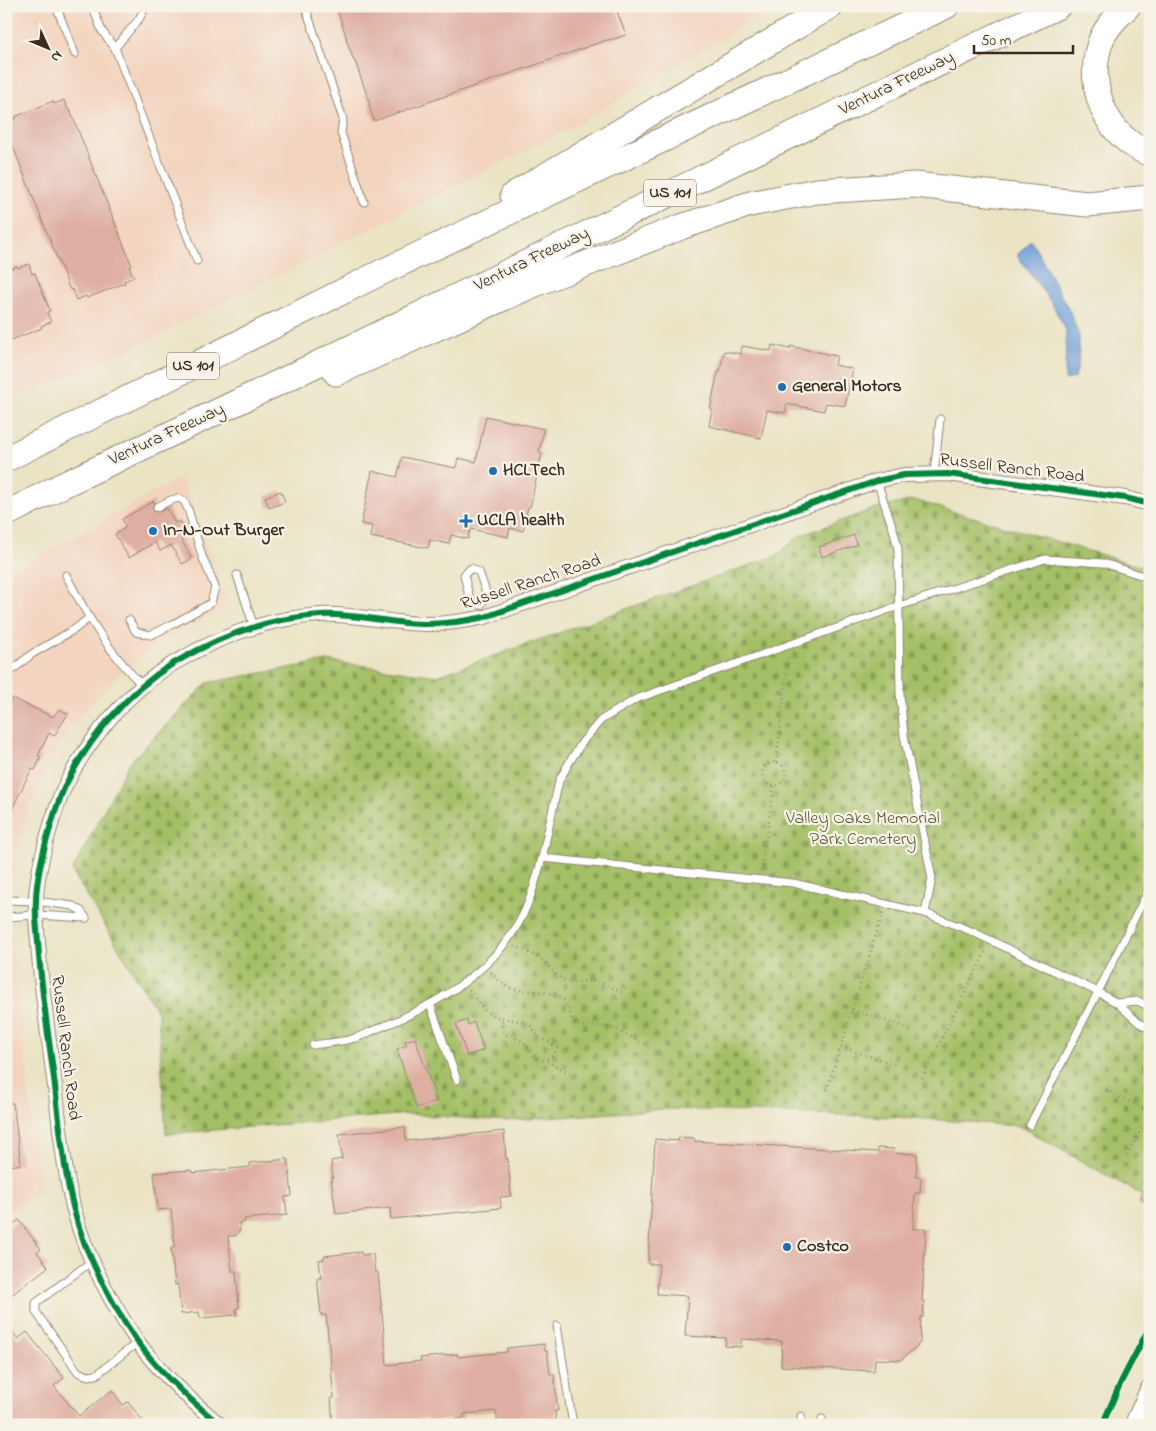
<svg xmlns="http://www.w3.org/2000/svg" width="1156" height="1431" font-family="'Indie Flower',sans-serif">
<defs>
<pattern id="cemetery-stones" width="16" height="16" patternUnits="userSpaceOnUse" patternTransform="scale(1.25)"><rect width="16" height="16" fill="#a4c066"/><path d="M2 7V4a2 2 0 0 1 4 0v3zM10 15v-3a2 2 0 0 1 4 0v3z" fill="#879c53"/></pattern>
</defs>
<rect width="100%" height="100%" fill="#f7f3e8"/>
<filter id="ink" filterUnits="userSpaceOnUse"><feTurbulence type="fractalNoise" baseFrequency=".02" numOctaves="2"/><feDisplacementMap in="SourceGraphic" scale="10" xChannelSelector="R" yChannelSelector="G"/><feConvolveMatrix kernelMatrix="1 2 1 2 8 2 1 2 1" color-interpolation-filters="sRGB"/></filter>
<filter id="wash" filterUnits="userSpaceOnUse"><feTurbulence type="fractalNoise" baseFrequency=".0096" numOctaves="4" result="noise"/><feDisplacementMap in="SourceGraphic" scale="20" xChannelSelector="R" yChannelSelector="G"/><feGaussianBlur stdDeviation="1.12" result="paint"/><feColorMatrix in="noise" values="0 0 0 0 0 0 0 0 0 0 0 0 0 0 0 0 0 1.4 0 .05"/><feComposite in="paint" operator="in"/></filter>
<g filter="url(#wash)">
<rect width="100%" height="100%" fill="#eae3c4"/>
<g fill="#f3d4bf">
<path d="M6,6h771l-199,118 -430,217 -142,62z"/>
<path d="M181,477l45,122 -3,12 -30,13 -29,16 -25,18 -24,20 -38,41 -17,25 -19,35 -15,38 -10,39 -5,35 -1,36 28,247 4,19 -18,6 -18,14v-638z"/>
</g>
<path fill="url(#cemetery-stones)" stroke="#707542" d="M914,500l236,69v641l-11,-6 3,-9 -123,-69 -120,-9 -233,-8 -161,12 -97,-7 -242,20 -8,-121 -86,-142 57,-108 78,-80 120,-22 110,15 339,-120 23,-20 75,-27z"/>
<path fill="#72a1db" stroke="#56667c" d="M1030,240l3,3 38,71 8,22v23l-4,19 -10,2 1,-50 -15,-28 -34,-47 9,-9z"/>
<g id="blocks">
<g fill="#dfaea2">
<path d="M336,6h279l11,29 -16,5v-1l-236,82 -5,-16 1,-1 -15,-43h-1l-8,-22h1z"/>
<path d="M64,100l4,10h2l62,156 -3,1 5,10 -10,4 1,2 -38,15 -1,-2 -10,4 -4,-11 -2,1 -24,-60 -38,-96 3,-1 -5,-11 10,-3 -1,-2 38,-16 1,3z"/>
<path d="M29,264l3,10 3,-1 15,38 -3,1 4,10 -10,4 1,2 -36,14v-71l11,-5 1,2z"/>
<path d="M772,345l18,4v-3l47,10 -2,9 18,4 -8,37 -19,-3 -2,8 -37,-7 -2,9 -18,-3 -6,28 -52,-12 3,-17h-2l8,-37h2l4,-21 17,3 1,-8 29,5z"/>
<path d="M486,416l58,13 -5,23 3,1 -12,54h-2l-5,24 -13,-3 -2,9 -38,-8 -2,10 -17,-4 -2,9 -19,-4 -2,8 -58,-11 2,-11 -11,-2 11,-53 25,6 5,-20 54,11 2,-10 18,4z"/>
<path d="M281,491l4,11 -16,6 -4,-11z"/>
<path d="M154,501l1,1 -3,5 2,4 5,1 8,-4 8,15 5,-2 8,14 -7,4 11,20 -10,5 -11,-19 -11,6 -5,-9 -26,16 -14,-24 11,-7 -4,-8z"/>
<path d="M854,535l3,10 -35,12 -3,-10z"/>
<path d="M12,698l41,19 6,-8 9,5 -14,22 -5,-3 -11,23 3,1 -6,13 -3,-1 -7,13 -19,40v-112z"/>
<path d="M467,1020l1,5 6,-3 10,28 -17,6 -11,-32z"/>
<path d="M415,1038l22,63 -21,7 -19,-59 10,-4 -2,-4z"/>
<path d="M6,1103h7l8,61 -15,3z"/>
<path d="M405,1127l1,14 98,-10 2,28h2l3,37 -11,1 1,11 -110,11 -1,-11 -54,6 -5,-36h2l-2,-17 11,-2 -3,-25z"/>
<path d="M679,1137l15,1v3l184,11v-4l16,1v4l23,1 -1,23 5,1 -1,15h-5l-2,36h13l-4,72h2l-1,16h-2l-1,26 -19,17 -26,-1 -1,12 -93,-5 1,-25 -41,-2v8l-16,-1 1,-8 -41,-2 3,-40 -31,-2 2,-30h-11l7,-125 23,2z"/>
<path d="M288,1159l4,37 -7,1 2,18 -43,4 1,3 -6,1 1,7 -5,6h-7l4,35h4l3,37 -3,1 1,6 -37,3 -1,-6 -18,2 -3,-30 -3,1 -4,-37 4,-1 -4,-38 -13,1 -4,-37 37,-3 1,3 58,-6v-4z"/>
<path d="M19,1220l22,29 -4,3 11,15 -42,32v-69z"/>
<path d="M361,1252l1,3 11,-1 2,18h3l9,93 34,-4 -1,-3 37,-4 1,3 49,-5v-4l37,-4 1,7h2l3,23h4l4,37h-3l1,14h-58l-2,-14 -32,3v4l-37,4v-4l-29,4 -2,3h-63l-2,-27h3l-8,-83h-5l-4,-37h4l-2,-18 5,-1v-3z"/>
<path d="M6,1324l12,15 9,-7 37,46 -10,8 25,30 33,-26 11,15 5,-3 18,23h-140z"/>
</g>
</g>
</g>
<g filter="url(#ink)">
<use href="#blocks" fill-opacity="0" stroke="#928671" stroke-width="1"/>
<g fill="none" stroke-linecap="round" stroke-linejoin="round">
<g stroke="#928671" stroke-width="9">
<g id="lane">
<path d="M56,6l19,48"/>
<path d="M92,6l10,25 13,17 82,213"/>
<path d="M305,6l38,113 -2,14 23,69"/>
<path d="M115,48l24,-29 7,-13"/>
<path d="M934,474l6,-55"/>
<path d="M877,481l17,51 4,17 2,145 4,41 28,144 -7,34"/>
<path d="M471,568l8,4 8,23 -6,10 -11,-5 -6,-25z"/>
<path d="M66,575c22,43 42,76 77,111"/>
<path d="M237,575l17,52"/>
<path d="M1150,578l-47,-15 -58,-4 -146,47 -263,93 -35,21 -18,21 -13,20 -11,20 -17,77 251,25 132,30 46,18 127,61 19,11 22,20 11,6"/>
<path d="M129,620l7,12 15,3 22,-11 38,-21 4,-16 -13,-31 -14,-47 -4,-8 -5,-3 -8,2 -14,7"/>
<path d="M6,675l26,-21 43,-25 14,-11"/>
<path d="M6,900l30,1 37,5 8,5 5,7"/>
<path d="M6,917l30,-2 50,3"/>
<path d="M1117,1003l21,-2 12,6"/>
<path d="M430,1004l27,76"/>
<path d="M313,1045c14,-2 29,-3 42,-7 8,-2 16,-7 24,-10 51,-20 107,-52 136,-99 14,-22 20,-46 27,-71"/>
<path d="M1030,1125l68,-133 52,-105"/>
<path d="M92,1261l-56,42v9l42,60 10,4 8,-1 42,-33"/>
<path d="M557,1326l16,99"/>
<path d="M801,1425v-9"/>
<path d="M822,1425v-6"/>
</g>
</g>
<g stroke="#928671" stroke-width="16">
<path id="street" d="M220,1425c-30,-25 -61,-53 -83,-84 -17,-25 -32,-51 -44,-78 -28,-58 -31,-122 -39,-185 -6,-45 -13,-90 -16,-136 -1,-14 -3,-28 -2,-41 0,-20 5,-40 10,-59 5,-18 11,-38 19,-56 24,-48 63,-95 109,-123 44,-26 95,-45 146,-48 36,-2 71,9 106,9 21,0 40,-3 59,-7l392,-136 27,-6 44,-1 177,24 25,6"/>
</g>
<g stroke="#928671" stroke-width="21">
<path id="secondary" d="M1134,1425l16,-36"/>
</g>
<g stroke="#928671" stroke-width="27">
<g id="highway">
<path d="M1128,6c-11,11 -23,22 -28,37 -12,36 0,80 33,102 5,3 11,7 17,9"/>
<path d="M513,195l318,-189"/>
<path d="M336,373l201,-90 144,-56 69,-23 67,-13 98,-6 172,19 63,-6"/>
<path d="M6,459l374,-186 566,-267"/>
<path d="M6,514l57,-29 219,-104 776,-375"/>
</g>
</g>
<g stroke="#928671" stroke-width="2.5" stroke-dasharray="1 4" stroke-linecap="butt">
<circle cx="774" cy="774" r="12"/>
<path d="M776,763l13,-109"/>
<path d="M761,871l13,-85"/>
<path d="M515,946c8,4 17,7 25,12 10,7 15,19 26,23 9,4 18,-1 27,0 11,2 21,7 30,12"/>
<path d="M491,972c20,24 30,16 56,21 5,1 11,3 15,6 7,5 8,17 12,24l9,3 27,1 31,15"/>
<path d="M469,990l17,22 11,5 28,5 7,5 7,11 10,4 8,6c-4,9 -11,16 -21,9 -5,-4 -8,-11 -13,-15 -6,-5 -17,-5 -20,-12 -3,-4 -1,-8 0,-12"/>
<path d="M852,1010l53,17"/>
<path d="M841,1047l56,18"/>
<path d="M547,1061l25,13"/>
<path d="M922,1078l65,-129"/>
<path d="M827,1090l56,-178"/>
<path d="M1106,1090l44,22"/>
<path d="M1127,1156l23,-44"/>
</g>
<use href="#lane" stroke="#fff" stroke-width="7"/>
<use href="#street" stroke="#fff" stroke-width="14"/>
<use href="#secondary" stroke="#fff" stroke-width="19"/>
<use href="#highway" stroke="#fff" stroke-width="25"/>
<g stroke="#f7f3e8" stroke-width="9">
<g id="cycleway">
<path d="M220,1425c-30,-25 -61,-53 -83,-84 -17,-25 -32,-51 -44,-78 -28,-58 -31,-122 -39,-185 -6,-45 -13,-90 -16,-136 -1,-14 -3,-28 -2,-41 0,-20 5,-40 10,-59 5,-18 11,-38 19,-56 24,-48 63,-95 109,-123 44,-26 95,-45 146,-48 36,-2 71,9 106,9 21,0 40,-3 59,-7l392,-136 27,-6 44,-1 177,24 25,6"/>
<path d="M1102,1425l19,-43 29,-56"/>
</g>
</g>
<use href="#cycleway" stroke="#00873e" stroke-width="6"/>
</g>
</g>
<g fill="#1f6fb2" stroke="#f7f3e8" stroke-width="2">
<circle cx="782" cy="387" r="5"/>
<circle cx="493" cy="471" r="5"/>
<path d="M463.5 513.5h5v5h5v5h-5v5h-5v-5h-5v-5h5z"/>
<circle cx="153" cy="531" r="5"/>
<circle cx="787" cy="1247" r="5"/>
</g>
<g text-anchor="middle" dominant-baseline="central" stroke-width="4.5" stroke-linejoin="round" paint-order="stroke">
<g fill="#f7f3e8" stroke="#73665b" stroke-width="1">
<rect x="644" y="179.5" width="52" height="27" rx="4"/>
<rect x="167" y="352.5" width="52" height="27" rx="4"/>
</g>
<g font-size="16" font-weight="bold" fill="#3b2a1e">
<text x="670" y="193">US 101</text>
<text x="193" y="366">US 101</text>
</g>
<g font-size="18" fill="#3b2a1e" stroke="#f7f3e8">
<text transform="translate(897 84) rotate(-26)">Ventura Freeway</text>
<text transform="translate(532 260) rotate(-26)">Ventura Freeway</text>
<text transform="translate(167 435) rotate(-25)">Ventura Freeway</text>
<text transform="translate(1012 469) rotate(7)">Russell Ranch Road</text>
<text transform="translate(531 583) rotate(-18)">Russell Ranch Road</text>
<text transform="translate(65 1048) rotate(83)">Russell Ranch Road</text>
</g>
<g font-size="18" font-weight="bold" fill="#3b2a1e" stroke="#f7f3e8" text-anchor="start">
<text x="792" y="387">General Motors</text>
<text x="503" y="471">HCLTech</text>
<text x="477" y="521">UCLA health</text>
<text x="163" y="531">In-N-Out Burger</text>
<text x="797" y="1247">Costco</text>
</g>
<g font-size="18" fill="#5a5734" stroke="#f7f3e8">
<text x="863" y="819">Valley Oaks Memorial<tspan x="863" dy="21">Park Cemetery</tspan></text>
</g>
</g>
<rect width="1156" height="1431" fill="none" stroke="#f7f3e8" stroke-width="25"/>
<g transform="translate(48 48) rotate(134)" stroke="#f7f3e8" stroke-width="4" paint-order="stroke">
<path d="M0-4L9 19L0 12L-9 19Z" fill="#3b2a1e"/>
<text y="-8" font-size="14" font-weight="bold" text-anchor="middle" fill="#3b2a1e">N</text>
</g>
<path d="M974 45v8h99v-8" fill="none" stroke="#3b2a1e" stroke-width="2.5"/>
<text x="981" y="45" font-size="15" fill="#3b2a1e" stroke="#f7f3e8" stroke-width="4" paint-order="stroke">50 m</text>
</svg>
